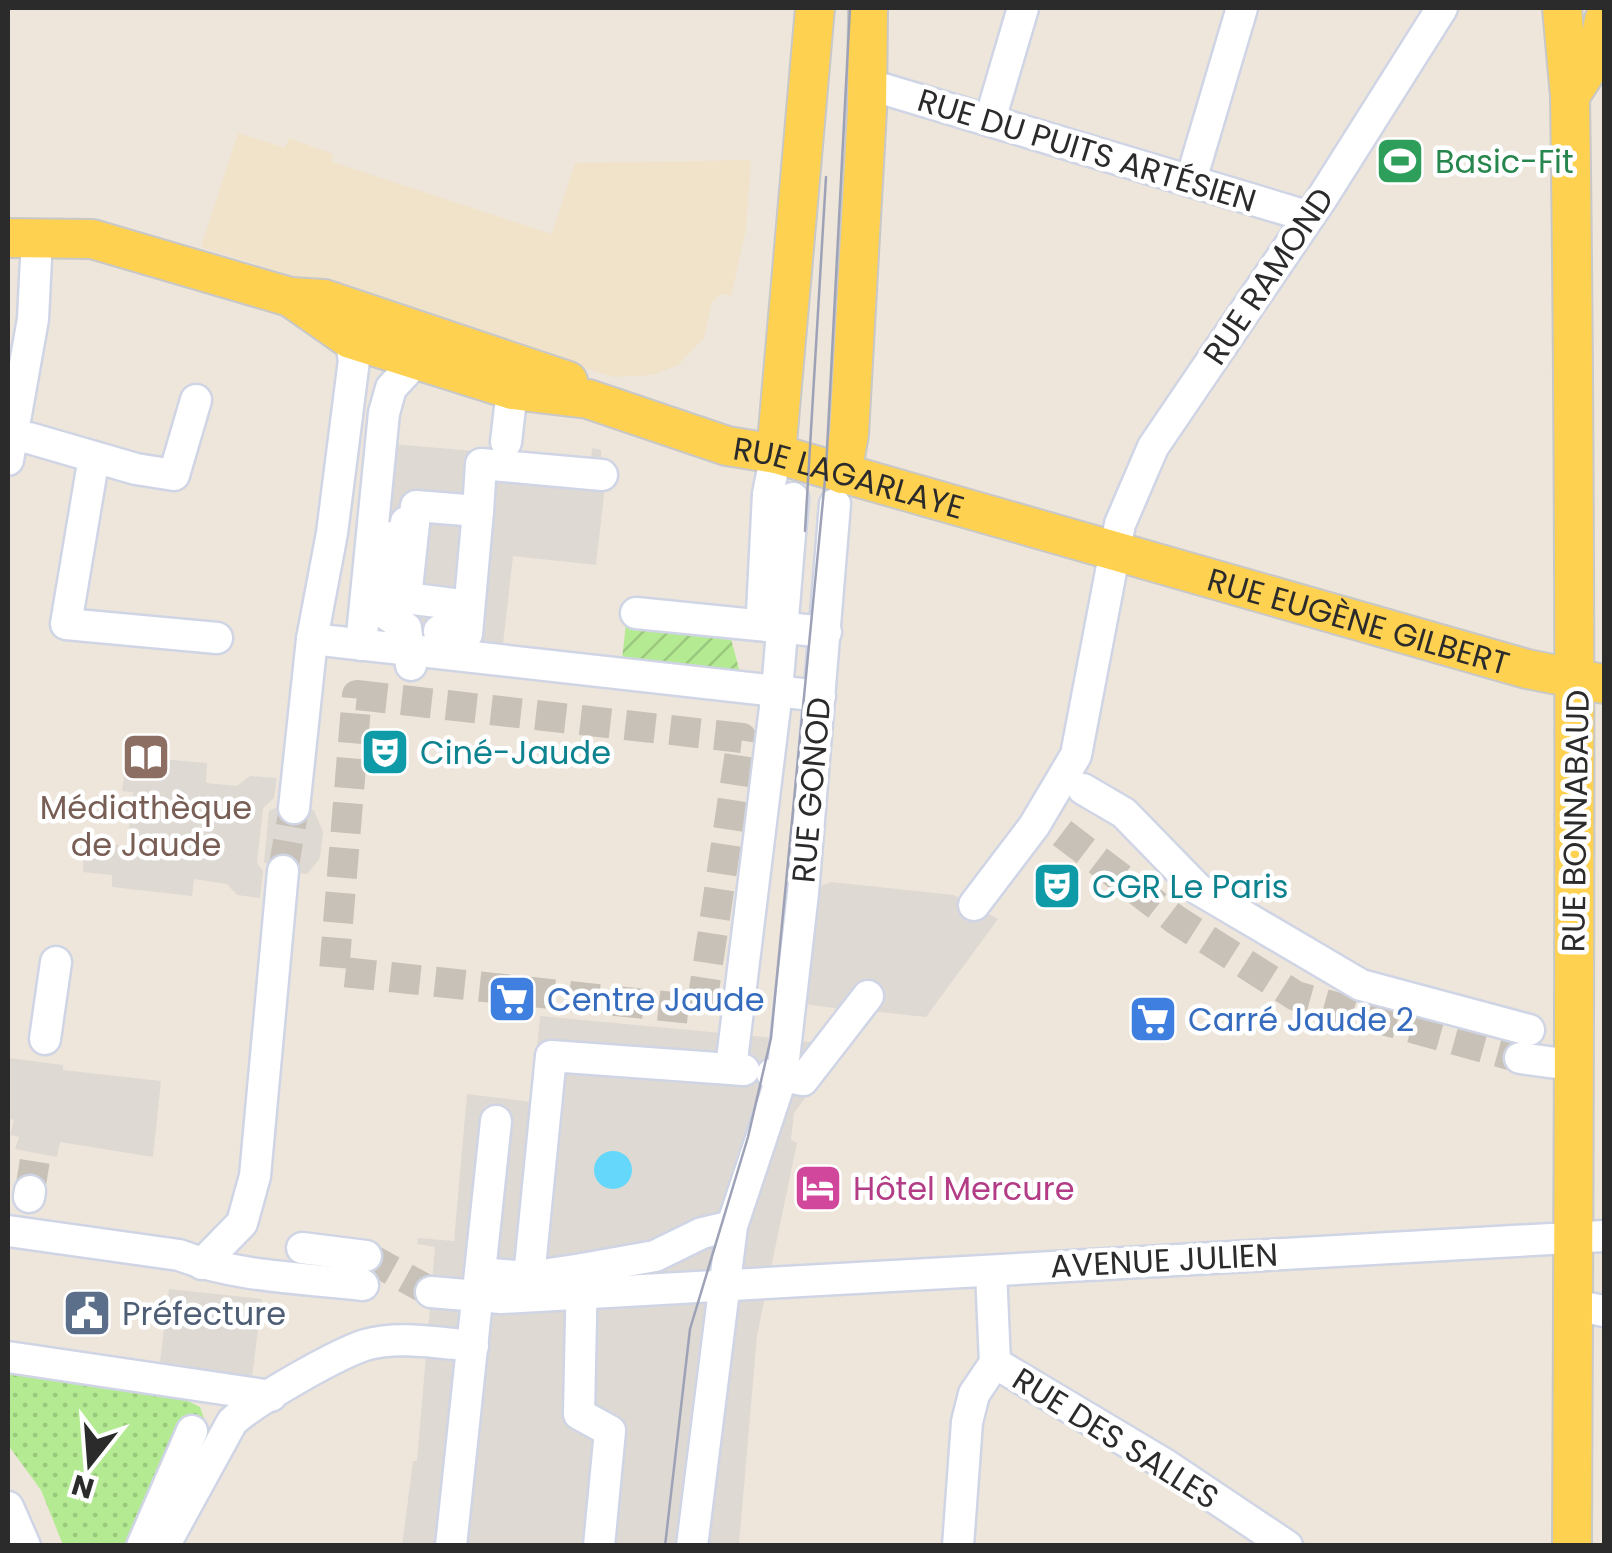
<svg xmlns="http://www.w3.org/2000/svg" width="1612" height="1553" font-family="Poppins,sans-serif">
<defs>
<pattern id="grass-dots" width="8" height="8" patternUnits="userSpaceOnUse" patternTransform="scale(2.5)"><rect width="8" height="8" fill="#b3ea92"/><path d="M2 2h.1M6 6h.1" fill="none" stroke="#9ac97e" stroke-width="1.8" stroke-linecap="round"/></pattern>
<pattern id="garden-furrows" width="10" height="10" patternUnits="userSpaceOnUse" patternTransform="scale(2.5)"><rect width="10" height="10" fill="#b3ea92"/><path d="M-1 1l2-2M0 10L10 0M9 11l2-2" fill="none" stroke="#9ac97e"/></pattern>
</defs>
<rect width="100%" height="100%" fill="#eee6db"/>
<path fill="#f1e3c9" d="M238,133l47,15 4,-10 44,16 -1,8 220,72 23,-71 176,-3 -5,70 -15,66 -9,-2 -10,8 -8,36 -26,27 -25,10 -39,2 -413,-130z"/>
<path fill="url(#grass-dots)" d="M8,1372l168,23 24,12 5,14 -5,13 -68,111h-69l-22,-55 -33,-45z"/>
<path fill="url(#garden-furrows)" d="M626,623l104,12 10,38 -118,-13z"/>
<g fill="#ded9d3" fill-rule="evenodd">
<path d="M392,444l199,17 1,-13 9,2v15l6,4 -11,96 -83,-9 -10,88 -61,-6 -4,31 -50,-5 4,-31 -6,-113z"/>
<path d="M127,756l80,7 -1,20 31,3 13,-10 27,2 -3,20 -11,10 -6,55 6,8 -3,27 -23,-3 -10,-11 -33,-5 -2,17 -80,-9v-12l-29,-3 1,-30 43,4 6,-54 -11,-1z"/>
<path d="M279,806l35,4 9,22 -3,26 -13,16 -30,-4 -13,-8 5,-51z"/>
<path d="M831,882l123,13 44,24 -72,98 -56,-6 -76,102 -3,27 6,3 -40,192 -18,210 -337,1 11,-85h4l18,-214 -18,-3 1,-6 36,3 13,-147 65,8 8,-86 245,23 18,-146zM804,1004l37,5 -23,34 -19,-2z"/>
<path d="M9,1058l54,7v5l98,11 -8,76 -93,-15 -3,15 -42,-8 4,-12 -9,-2 4,-15 -6,-2z"/>
<path d="M169,1289l93,10 -12,93 -92,-14z"/>
</g>
<circle fill="#64d7fb" cx="613" cy="1170" r="19"/>
<g fill="none" stroke-linecap="round" stroke-linejoin="round">
<g stroke="#c7c1b8" stroke-width="30" stroke-dasharray="30 15" stroke-linecap="butt">
<path d="M357,695l385,43 -41,272 -367,-39z"/>
<path d="M1062,833l114,87 120,76 224,62"/>
<path d="M283,871l11,-63"/>
<path d="M30,1191l6,-38"/>
<path d="M366,1256l65,36"/>
</g>
<g stroke="#d0d5e5" stroke-width="35">
<g id="minor">
<path d="M867,84l440,132"/>
<path d="M990,120l33,-112"/>
<path d="M1191,180l51,-172"/>
<path d="M29,438l107,31 38,6 22,-75"/>
<path d="M506,442l6,-52 14,-13"/>
<path d="M94,457l-28,167 151,14"/>
<path d="M8,460l25,-141 4,-81"/>
<path d="M406,522l8,1 2,-17 62,5 3,-47 121,11"/>
<path d="M389,564l3,-27 7,1 -6,58 13,2 8,-75"/>
<path d="M378,588l-2,19 30,21 5,37"/>
<path d="M406,598l63,8"/>
<path d="M636,613l190,19"/>
<path d="M762,613l6,-119 8,-40"/>
<path d="M439,631l28,3 11,-123"/>
<path d="M312,639l508,57"/>
<path d="M361,645l23,-232 7,-25 26,-28"/>
<path d="M1083,789l41,24 74,76 163,96 168,45"/>
<path d="M294,808l18,-169 20,-106 22,-173 -4,-21"/>
<path d="M974,905l60,-79 42,-71 44,-231 33,-77 169,-249 120,-190"/>
<path d="M45,1039l11,-77"/>
<path d="M1520,1058l51,7"/>
<path d="M731,1068l46,-377 16,-193"/>
<path d="M772,1074l10,2 21,-183 32,-389"/>
<path d="M29,1197l1,-6"/>
<path d="M8,1231l171,24c57,22 124,23 184,30"/>
<path d="M302,1248l64,8"/>
<path d="M202,1264l40,-41 13,-47 28,-305"/>
<path d="M582,1269l73,-13 47,-23 30,-7"/>
<path d="M480,1273l49,4 22,-221 193,14"/>
<path d="M529,1277l53,-8 -3,145 31,17 -11,115"/>
<path d="M431,1292l70,6 1103,-62"/>
<path d="M1573,1305l31,6"/>
<path d="M8,1357l263,39"/>
<path d="M995,1363l171,102 121,81"/>
<path d="M8,1507l17,39"/>
<path d="M142,1546l50,-115"/>
<path d="M164,1546l68,-124c22,-21 103,-67 133,-77 32,-10 75,-2 108,1"/>
<path d="M451,1546l45,-425"/>
<path d="M692,1546l40,-320 50,-150 21,4 65,-84"/>
<path d="M958,1546l9,-124 7,-28 21,-31 -4,-92"/>
</g>
</g>
<g stroke="#c8c8c8" stroke-width="42">
<g id="major">
<path d="M1562,8l8,88c7,483 4,966 2,1450"/>
<path d="M1570,96l28,-43 6,-33"/>
<path d="M8,238l84,1 198,58 34,2 244,82"/>
<path id="s1" d="M290,297l60,42 162,51 76,9 139,47 49,8 751,215 77,15"/>
<path d="M776,454l39,-446"/>
<path d="M842,474l7,-40 18,-324 1,-102"/>
</g>
</g>
<use href="#minor" stroke="#fff" stroke-width="30"/>
<use href="#major" stroke="#ffd150" stroke-width="38"/>
<g stroke="#9da2b7" stroke-width="2.5">
<path d="M805,531l21,-354"/>
<path d="M665,1546l25,-217 58,-192 23,-99 55,-569 24,-461"/>
</g>
</g>
<defs>
<g id="stadium-square" transform="scale(2.5)"><rect x="-9" y="-9" width="18" height="18" rx="4" fill="#2e9e5b" stroke="#fff"/><path d="M0-5a6.5 5 0 1 0 0 10a6.5 5 0 1 0 0-10ZM-3.5-1.8h7v3.6h-7Z" fill="#fff"/></g>
<g id="theatre-square" transform="scale(2.5)"><rect x="-9" y="-9" width="18" height="18" rx="4" fill="#0f9aa8" stroke="#fff"/><path d="M-5-5.5Q0-4 5-5.5V0Q5 5 0 6Q-5 5-5 0ZM-3.3-2.5H-1v1.5H-3.3ZM1-2.5H3.3v1.5H1ZM-2.8 1Q0 5.5 2.8 1Z" fill="#fff"/></g>
<g id="library-square" transform="scale(2.5)"><rect x="-9" y="-9" width="18" height="18" rx="4" fill="#8d6e63" stroke="#fff"/><path d="M-6-4Q-3-5.5-.7-3.5V5Q-3 3-6 4ZM6-4Q3-5.5 .7-3.5V5Q3 3 6 4Z" fill="#fff"/></g>
<g id="supermarket-square" transform="scale(2.5)"><rect x="-9" y="-9" width="18" height="18" rx="4" fill="#3f7fe0" stroke="#fff"/><path d="M-6-5.5h2.5l.6 2H6L4.5 2H-2.5L-4.4-4H-6ZM-1.5 3.2a1.3 1.3 0 1 0 .1 0ZM3 3.2a1.3 1.3 0 1 0 .1 0Z" fill="#fff"/></g>
<g id="hotel-square" transform="scale(2.5)"><rect x="-9" y="-9" width="18" height="18" rx="4" fill="#d1479c" stroke="#fff"/><path d="M-6-4.5h1.5V1H6V5H4.5V3h-9V5H-6ZM-4 0a1.8 1.8 0 1 1 3.6 0ZM.5 0V-2.5h3Q6-2.5 6 0Z" fill="#fff"/></g>
<g id="civic-square" transform="scale(2.5)"><rect x="-9" y="-9" width="18" height="18" rx="4" fill="#5c6f8a" stroke="#fff"/><path d="M-.6-6.5H3V-4.5H.6V-3L4-1V1h2V6H-6V1h2V-1L-.6-3ZM-1.2 2.5V6h2.4V2.5Z" fill="#fff"/></g>
</defs>
<g fill-rule="evenodd">
<use href="#stadium-square" x="1400" y="161"/>
<use href="#theatre-square" x="385" y="752"/>
<use href="#library-square" x="146" y="757"/>
<use href="#theatre-square" x="1057" y="886"/>
<use href="#supermarket-square" x="512" y="999"/>
<use href="#supermarket-square" x="1153" y="1019"/>
<use href="#hotel-square" x="818" y="1188"/>
<use href="#civic-square" x="87" y="1313"/>
</g>
<g text-anchor="middle" dominant-baseline="central" stroke-width="9" stroke-linejoin="round" paint-order="stroke">
<g font-size="32" fill="#2b2b2b" stroke="#fff">
<text transform="translate(1087 150) rotate(17)">RUE DU PUITS ARTÉSIEN</text>
<text transform="translate(1268 276) rotate(-56)">RUE RAMOND</text>
<text stroke="none"><textPath href="#s1" startOffset="592">RUE LAGARLAYE</textPath></text>
<text stroke="none"><textPath href="#s1" startOffset="1122">RUE EUGÈNE GILBERT</textPath></text>
<text transform="translate(811 790) rotate(-85)">RUE GONOD</text>
<text transform="translate(1575 821) rotate(-89)">RUE BONNABAUD</text>
<text transform="translate(1164 1260) rotate(-3)">AVENUE JULIEN</text>
<text transform="translate(1116 1438) rotate(32)">RUE DES SALLES</text>
</g>
<g font-size="32" fill="#27864d" stroke="#fff" text-anchor="start">
<text x="1435" y="161">Basic-Fit</text>
</g>
<g font-size="32" fill="#0d838f" stroke="#fff" text-anchor="start">
<text x="420" y="752">Ciné-Jaude</text>
<text x="1092" y="886">CGR Le Paris</text>
</g>
<g font-size="32" fill="#785e54" stroke="#fff">
<text x="146" y="807">Médiathèque<tspan x="146" dy="37">de Jaude</tspan></text>
</g>
<g font-size="32" fill="#366cbe" stroke="#fff" text-anchor="start">
<text x="547" y="999">Centre Jaude</text>
<text x="1188" y="1019">Carré Jaude 2</text>
</g>
<g font-size="32" fill="#b23c85" stroke="#fff" text-anchor="start">
<text x="853" y="1188">Hôtel Mercure</text>
</g>
<g font-size="32" fill="#4e5e75" stroke="#fff" text-anchor="start">
<text x="122" y="1313">Préfecture</text>
</g>
</g>
<rect width="1612" height="1553" fill="none" stroke="#2b2b2b" stroke-width="20"/>
<g transform="translate(90 1463) rotate(197)" stroke="#ffffff" stroke-width="8" paint-order="stroke">
<path d="M0-8L18 38L0 25L-18 38Z" fill="#2b2b2b"/>
<text y="-15" font-size="28" font-weight="bold" text-anchor="middle" fill="#2b2b2b">N</text>
</g>
</svg>
